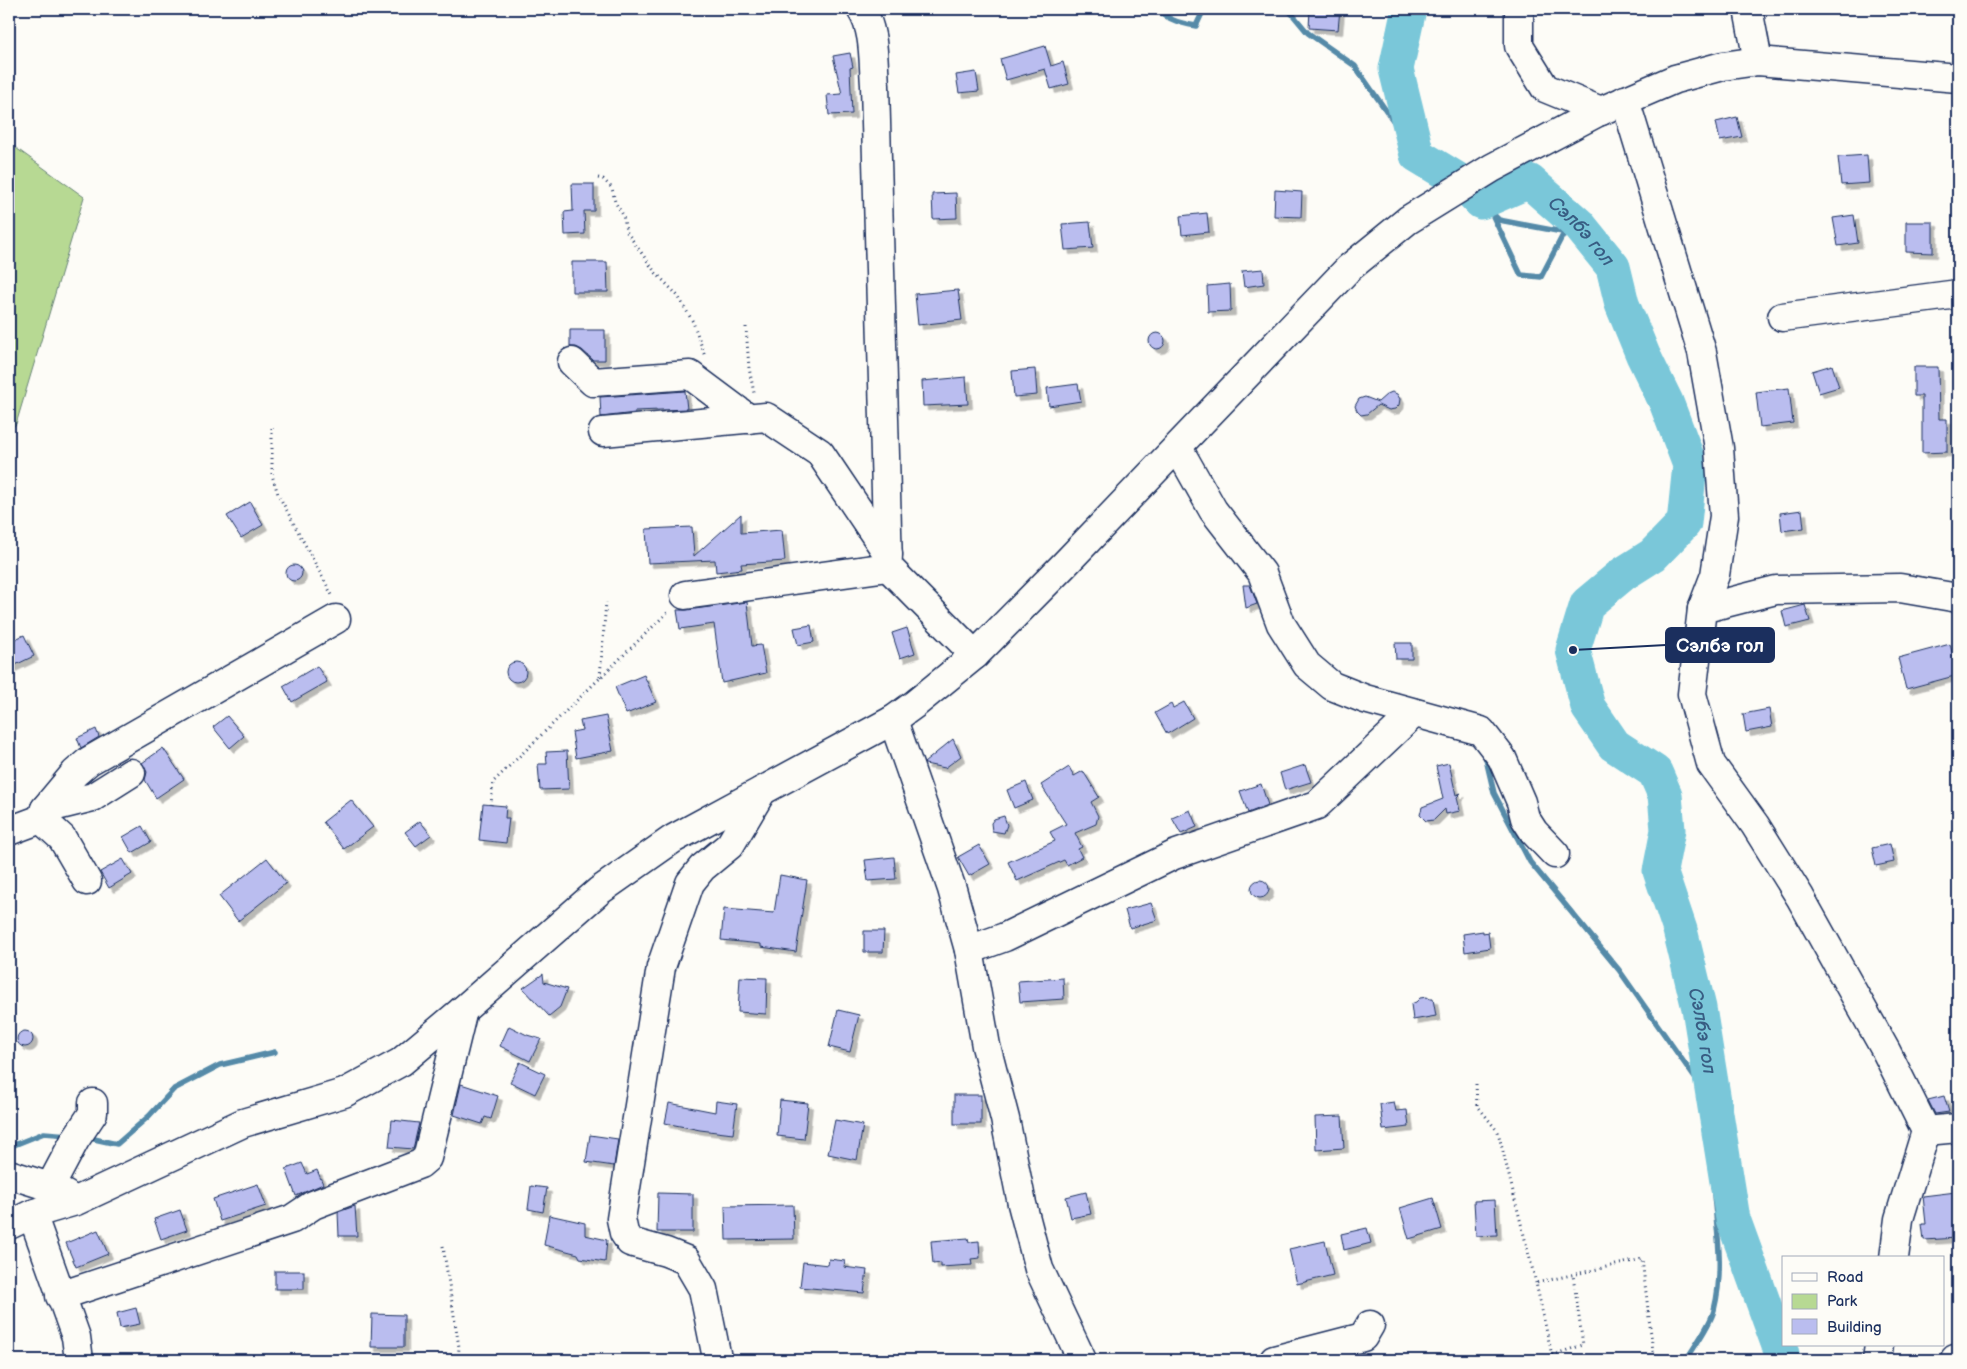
<svg xmlns="http://www.w3.org/2000/svg" width="1967" height="1369" font-family="'Balsamiq Sans',sans-serif">
<defs>
<filter id="shadow"><feDropShadow dx="4.5" dy="4.5" stdDeviation="0" flood-color="#0004"/></filter>
</defs>
<rect width="100%" height="100%" fill="#fdfcf7"/>
<filter id="ink" filterUnits="userSpaceOnUse"><feTurbulence type="fractalNoise" baseFrequency=".02" numOctaves="2"/><feDisplacementMap in="SourceGraphic" scale="10" xChannelSelector="R" yChannelSelector="G"/><feConvolveMatrix kernelMatrix="1 2 1 2 8 2 1 2 1" color-interpolation-filters="sRGB"/></filter>
<g filter="url(#ink)">
<path fill="#b7d993" stroke="#698478" d="M9,143l75,54 -68,227 -7,8z"/>
<g fill="none" stroke-linecap="round" stroke-linejoin="round">
<g stroke="#548aa8" stroke-width="5.5">
<path d="M1159,9c6,11 25,15 37,17l8,-17"/>
<path d="M1288,9l20,24 47,33 62,89"/>
<path d="M1481,202l18,18 90,17"/>
<path d="M1491,212l30,63 20,2 23,-44"/>
<path d="M1485,755l9,38 36,69 89,108 97,138c-3,20 -5,41 -4,61 2,47 14,94 2,141 -3,14 -20,37 -28,50"/>
<path d="M85,1137l32,7 32,-28 25,-27 46,-24 55,-13"/>
<path d="M9,1147l35,-14 25,2"/>
</g>
<path stroke="#7ac7d9" stroke-width="35" id="s1" d="M1409,9l-13,60 21,86 46,28 18,19 48,-21 50,44 34,42 9,37 21,51 23,47 24,63 -6,58 -31,32 -30,19 -36,30 -14,46 15,57 26,38 41,27 10,23 3,35 -8,41 20,59 19,78 34,211 49,135 -1,6"/>
</g>
<g fill="#babdef" stroke="#1b2f5e" filter="url(#shadow)">
<path d="M1310,9h30l-2,21 -29,-2z"/>
<path d="M1045,46l6,20 12,-4 6,22 -18,5 -6,-20 -39,11 -6,-21z"/>
<path d="M850,53l3,14 -3,1 2,46 -23,1 -2,-20 15,-1 -9,-38z"/>
<path d="M976,72l3,19 -20,2 -3,-18z"/>
<path d="M1737,117l5,20 -22,4 -4,-19z"/>
<path d="M1867,155l2,28 -28,2 -3,-28z"/>
<path d="M572,184h22v27h-10l1,23 -20,1 -1,-23 9,-1z"/>
<path d="M1275,190l27,2 -1,25 -27,-1z"/>
<path d="M956,193l1,25 -24,1 -1,-25z"/>
<path d="M1207,213l2,19 -27,3 -2,-19z"/>
<path d="M1854,215l4,28 -20,3 -5,-28z"/>
<path d="M1090,222l3,26 -28,2 -3,-26z"/>
<path d="M1906,222h27v31l-27,-1z"/>
<path d="M572,262h35l1,30h-36z"/>
<path d="M1263,269l1,15 -20,3 -2,-16z"/>
<path d="M1230,284l1,27 -23,1 -1,-26z"/>
<path d="M958,290l4,30 -44,5 -3,-31z"/>
<path d="M570,330h35v30h-12l-11,-10 -6,-3h-6z"/>
<circle cx="1157" cy="341" r="8"/>
<path d="M1832,365l7,22 -20,6 -7,-22z"/>
<path d="M1914,367h24l1,52h8v33l-25,1v-57h-8z"/>
<path d="M1035,369l2,26 -23,2 -2,-26z"/>
<path d="M966,377l2,27 -45,2 -1,-25z"/>
<path d="M1078,384l3,17 -32,5 -2,-18z"/>
<path d="M1789,388l4,35 -33,4 -4,-35z"/>
<path d="M685,391l2,18 -52,2v2l-34,4 -1,-20z"/>
<path d="M1392,392l5,2 3,5 -1,6 -4,4 -6,1 -11,-5 -11,9 -6,1 -4,-4 -2,-5 4,-7 6,-2 13,5 9,-8z"/>
<path d="M250,502l13,23 -22,13 -14,-22z"/>
<path d="M1802,510l2,18 -22,3 -2,-18z"/>
<path d="M741,514v19l41,-3 3,31 -44,3 1,5 -26,3 -1,-12 -67,3 -2,-34 46,-2 2,29z"/>
<circle cx="294" cy="573" r="8"/>
<path d="M1243,585h7l7,19 -11,4z"/>
<path d="M747,602l5,44 9,-1 5,28 -44,10 -8,-59 -34,5 -3,-19h10z"/>
<path d="M1805,605l5,16 -24,6 -4,-16z"/>
<path d="M811,625l3,17 -16,3 -4,-17z"/>
<path d="M907,628l8,25 -15,5 -8,-25z"/>
<path d="M24,635l10,21 -25,12v-26z"/>
<path d="M1395,643h17v16h-16z"/>
<path d="M1950,644l8,31 -52,14 -8,-31z"/>
<circle cx="516" cy="672" r="10"/>
<path d="M317,666l10,16 -35,20 -9,-16z"/>
<path d="M644,675l12,27 -30,12 -11,-27z"/>
<path d="M1184,702l9,16 -26,16 -12,-21 16,-9 2,4z"/>
<path d="M1769,709l3,18 -26,5 -3,-18z"/>
<path d="M227,716l17,20 -14,12 -17,-21z"/>
<path d="M606,716l7,35 -37,7 -4,-26 10,-2 -2,-9z"/>
<path d="M96,729l3,8 -18,11 -4,-10z"/>
<path d="M953,739l8,17 -16,12 -20,-4 -1,-1z"/>
<path d="M163,748l21,31 -28,19 -11,-18 2,-8 -5,-9z"/>
<path d="M567,751l2,38 -29,1 -2,-26h9l-1,-12z"/>
<path d="M1449,763l7,32 5,-2 -4,4 3,14 -14,3 -1,-5 -11,11 -8,1 -6,-6 2,-8 21,-8 -7,-33z"/>
<path d="M1305,765l6,17 -26,8 -5,-17z"/>
<path d="M1069,767l5,9 9,-5 16,26 -8,5 7,14 -2,8 -21,9 7,14 -4,2 4,8 -15,8 -3,-5 -47,21 -9,-19 47,-21 -5,-9 16,-8 -25,-39z"/>
<path d="M1026,782l7,18 -19,8 -7,-18z"/>
<path d="M1261,784l7,21 -20,8 -8,-22z"/>
<path d="M351,800l22,27 -29,22 -21,-27z"/>
<path d="M483,804l23,2 -1,12h4l-3,25 -27,-3z"/>
<path d="M1190,810l7,17 -16,7 -9,-16z"/>
<path d="M1004,816l3,9 -3,8 -12,-2 -1,-8 3,-4z"/>
<path d="M420,821l11,14 -15,11 -11,-14z"/>
<path d="M142,826l9,16 -19,11 -9,-16z"/>
<path d="M1890,844l4,18 -18,4 -4,-18z"/>
<path d="M979,845l11,19 -21,12 -11,-19z"/>
<path d="M894,857l2,22 -28,2 -3,-21z"/>
<path d="M267,858l19,25 -48,38 -19,-25z"/>
<path d="M123,859l9,15 -23,14 -9,-16z"/>
<path d="M780,875l27,5 -11,72 -35,-5v-3l-40,-4 3,-31 50,4z"/>
<circle cx="1260" cy="889" r="9"/>
<path d="M1151,903l6,17 -27,8 -5,-18z"/>
<path d="M864,931h20l-1,21h-19z"/>
<path d="M1483,931v2l5,-1 2,16 -25,4 -2,-18z"/>
<path d="M543,974l1,8 23,7 -7,18 -11,9 -26,-28z"/>
<path d="M740,977l27,1 -1,36 -28,-2z"/>
<path d="M1063,978l1,21 -44,3 -2,-21z"/>
<path d="M1427,997l3,2h3l3,17 -23,4 -2,-16 5,-2 4,-4z"/>
<path d="M838,1010l21,5 -9,37 -21,-5z"/>
<path d="M509,1026l18,9 14,4 -11,22 -30,-15z"/>
<circle cx="25" cy="1039" r="8"/>
<path d="M520,1062l25,12 -10,20 -25,-12z"/>
<path d="M461,1084l37,12 -7,23 -6,-2 -3,7 -28,-9z"/>
<rect x="954" y="1095" width="27" height="29"/>
<path d="M1944,1096l5,16 -14,2 -7,-14z"/>
<path d="M780,1100l28,3 -4,36 -27,-3z"/>
<path d="M716,1101l21,3 -4,30 -33,-4 -35,-7 4,-20 46,9z"/>
<path d="M1394,1102l2,9 11,-1 2,17 -26,3 -3,-26z"/>
<path d="M1342,1116l2,32 -28,2 -1,-33z"/>
<path d="M392,1120l27,3 -6,26 -24,-2z"/>
<path d="M835,1120l28,5 -6,35 -29,-6z"/>
<path d="M590,1135l28,4 -4,27 -28,-4z"/>
<path d="M302,1163l5,11 10,-4 6,14 -27,12 -10,-27z"/>
<path d="M258,1184l8,22 -46,15 -7,-22z"/>
<path d="M531,1186l16,2 -4,24 -15,-3z"/>
<path d="M1086,1192l5,22 -20,4 -5,-21z"/>
<path d="M1956,1192l2,46 -34,2 -2,-16h4l-3,-28z"/>
<path d="M658,1193l35,1v38h-36z"/>
<path d="M1433,1198l9,31 -33,10 -9,-31z"/>
<path d="M1495,1200l2,35 -21,1 -2,-35z"/>
<path d="M793,1205l1,34 -68,1 -1,-34z"/>
<path d="M355,1206l2,30h-18l-1,-24z"/>
<path d="M180,1210l7,20 -26,9 -7,-20z"/>
<path d="M549,1215l36,8v12l22,5 -2,22 -25,-4 -2,-4 -34,-9z"/>
<path d="M1367,1228l4,15 -27,7 -3,-16z"/>
<path d="M98,1230l10,24 -32,13 -10,-24z"/>
<path d="M968,1238l1,4 10,-1 1,17 -9,1 1,6 -31,2v-4l-8,1 -2,-23z"/>
<path d="M1325,1241l8,34 -36,9 -8,-35z"/>
<path d="M829,1259l16,2 -1,6 23,3 -3,23 -64,-6 3,-25 25,3z"/>
<rect x="275" y="1271" width="29" height="18"/>
<path d="M136,1308l4,16 -20,4 -3,-15z"/>
<path d="M372,1314l32,1v32h-33z"/>
</g>
<g fill="none" stroke-linecap="round" stroke-linejoin="round">
<g stroke="#1b2f5e" stroke-width="31">
<g id="minor">
<path d="M861,9c14,21 12,51 14,76l13,482 87,88"/>
<path d="M1519,9v37l26,42 56,23"/>
<path d="M1748,9l10,52"/>
<path d="M1625,100l77,252 17,96 5,68 -9,59 -13,34"/>
<path d="M1782,317l176,-23"/>
<path d="M572,362l21,20 97,-7 59,44"/>
<path d="M603,432l163,-15 54,36 68,101"/>
<path d="M1178,448l35,62 49,63 19,51 26,41 25,21 33,13 116,32 21,27 19,44 4,16 9,14 21,22"/>
<path d="M685,595l203,-28"/>
<path d="M893,720l59,169 17,61 17,96 19,73 17,85 17,65 43,91"/>
<path d="M45,809l30,-36 14,-12 247,-142"/>
<path d="M41,819l21,19 25,43"/>
<path d="M9,831l32,-12 4,-10 48,-12 38,-24"/>
<path d="M969,950l36,-13 169,-82 143,-50 97,-92"/>
<path d="M1926,1131l32,-3"/>
<path d="M9,1174l41,13 16,8"/>
<path d="M50,1187l25,-47 18,-27v-10"/>
<path d="M32,1214l44,123 3,23"/>
<path d="M9,1225l23,-11 44,-13 167,-78 101,-30 57,-31 62,-52 136,-119 74,-52 220,-119 22,-16 60,-49 89,-90 285,-297 59,-48 84,-52 104,-55 79,-34 48,-13 35,-5 200,17"/>
<path d="M1894,1258l5,-39 27,-88 -40,-80 -86,-154 -45,-72 -44,-61 -19,-70 10,-85 74,-19 124,-2 58,10"/>
<path d="M60,1296l232,-77 21,-14 107,-41 7,-6 36,-148"/>
<path d="M717,1358l-14,-69 -17,-29 -20,-8 -36,-10 -6,-9 -3,-14 40,-252 29,-84 12,-15 28,-23 32,-54"/>
<path d="M1955,1359h3"/>
<path d="M1274,1360l89,-23 7,-12"/>
<path d="M1877,1360l2,-15"/>
</g>
</g>
<g stroke="#1b2f5e" stroke-width="3" stroke-dasharray="1 4" stroke-linecap="butt">
<path d="M598,178l5,1 9,9 3,14 8,13 3,16 29,41 23,24 15,26 12,34"/>
<path d="M746,327l3,41 5,25"/>
<path d="M272,428v47l6,19 55,103"/>
<path d="M600,677l6,-75"/>
<path d="M491,805l2,-23 176,-171"/>
<path d="M1476,1084l1,21 21,27 38,151"/>
<path d="M443,1246l16,101 -1,13"/>
<path d="M1552,1355l31,-10 -10,-70"/>
<path d="M1553,1360l-17,-77 106,-24 12,101"/>
</g>
<use href="#minor" stroke="#fdfcf7" stroke-width="28"/>
</g>
</g>
<g text-anchor="middle" dominant-baseline="central" stroke-width="5" stroke-linejoin="round" paint-order="stroke">
<g font-size="19" font-style="italic" fill="#385d83" stroke="#fdfcf7">
<text stroke="none"><textPath href="#s1" startOffset="355">Сэлбэ гол</textPath></text>
<text stroke="none"><textPath href="#s1" startOffset="1271">Сэлбэ гол</textPath></text>
</g>
</g>
<path fill="none" stroke="#1b2f5e" stroke-width="2" d="M1573 650L1666 645"/>
<circle fill="#1b2f5e" stroke="#fdfcf7" stroke-width="2" cx="1573" cy="650" r="5"/>
<rect fill="#1b2f5e" stroke="#1b2f5e" stroke-width="2" x="1666" y="628" width="108" height="34" rx="5"/>
<g font-size="19" text-anchor="middle" font-weight="bold" fill="#fff">
<text x="1720" y="652">Сэлбэ гол</text>
</g>
<rect width="1967" height="1369" fill="none" stroke="#fdfcf7" stroke-width="30"/>
<rect x="15" y="15" width="1937" height="1339" fill="none" stroke="#1b2f5e" stroke-width="2" filter="url(#ink)"/>
<rect x="1782" y="1256" width="162" height="90" fill="#fdfcf7" stroke="#a3aaba"/>
<rect x="1792" y="1273" width="25" height="8" fill="#fdfcf7" stroke="#a3aaba"/>
<text x="1827" y="1282" font-size="15" fill="#1b2f5e">Road</text>
<rect x="1792" y="1294" width="25" height="15" fill="#b7d993" stroke="#a3aaba"/>
<text x="1827" y="1306" font-size="15" fill="#1b2f5e">Park</text>
<rect x="1792" y="1319" width="25" height="15" fill="#babdef" stroke="#a3aaba"/>
<text x="1827" y="1332" font-size="15" fill="#1b2f5e">Building</text>
</svg>
